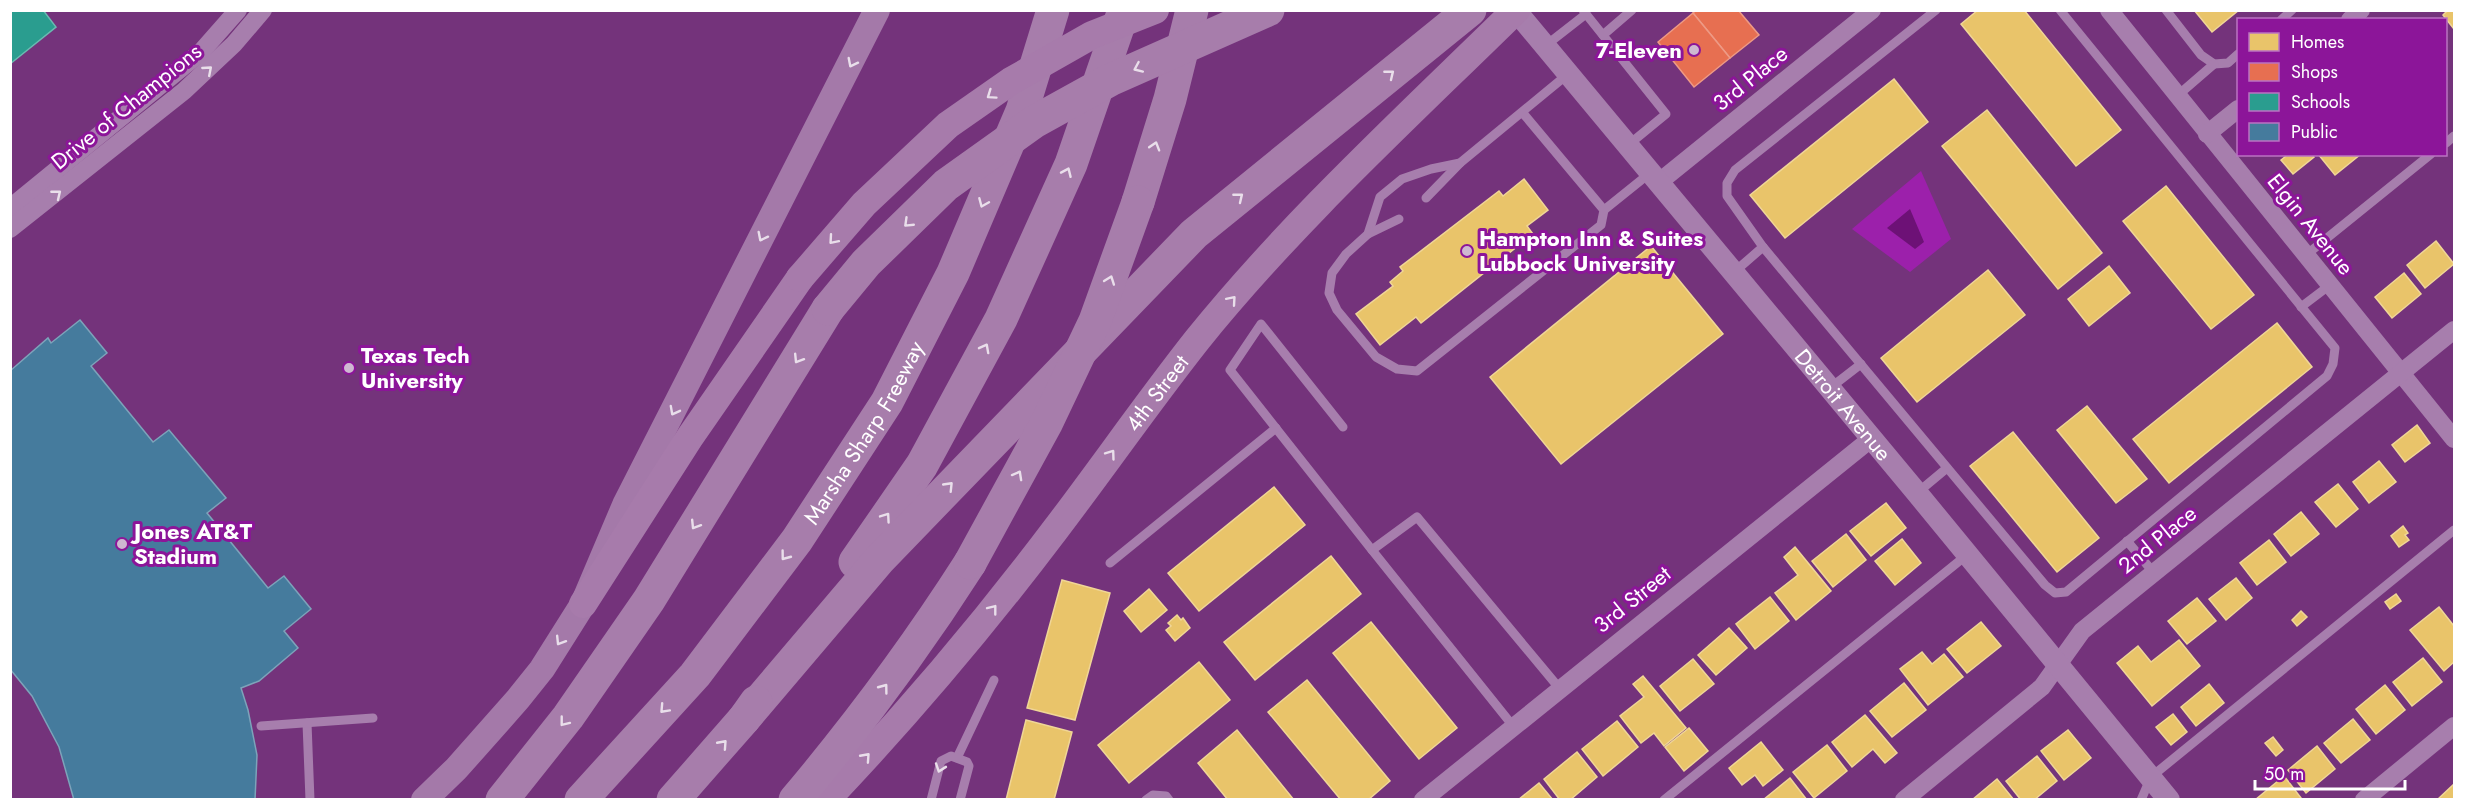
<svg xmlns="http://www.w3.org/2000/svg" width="2465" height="810" font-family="Jost,sans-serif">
<rect width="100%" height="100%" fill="#74337b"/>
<path fill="#9c20ab" d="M1921,171l30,68 -41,33 -58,-43z"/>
<path fill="#6d1176" d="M1910,209l14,33 -9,7 -28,-21z"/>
<g fill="#e9c46a" stroke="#f0d697" stroke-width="1.5">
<path d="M1978,10h46l97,120 -45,36 -115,-142z"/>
<path d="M2194,10h45l-27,22z"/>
<path d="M2448,10h6v19l-11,-14z"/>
<path d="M1894,79l34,43 -143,116 -35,-43z"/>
<path d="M1987,110l115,143 -44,36 -116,-143z"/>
<path d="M2284,154h28l2,3 -21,17 -12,-14 5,-4z"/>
<path d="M2318,154h43l-26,21z"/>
<path d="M1524,179l24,31 -21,16 6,8 -112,89 -5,-6 -36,28 -24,-31 37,-28 -3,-4 13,-11 -3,-4 99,-76 4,5z"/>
<path d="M2166,186l88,109 -43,34 -88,-108z"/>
<path d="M2436,241l18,23 -29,24 -18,-23z"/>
<path d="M1651,246l72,88 -162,130 -71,-87z"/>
<path d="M2109,266l21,27 -41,33 -21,-27z"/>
<path d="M1988,270l37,45 -108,87 -36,-44z"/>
<path d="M2404,273l17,21 -29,24 -17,-21z"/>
<path d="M2277,323l35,44 -143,116 -36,-44z"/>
<path d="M2087,406l60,73 -31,24 -59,-73z"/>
<path d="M2417,425l13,18 -25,19 -13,-17z"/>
<path d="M2013,432l86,106 -42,34 -87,-106z"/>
<path d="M2379,461l17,21 -27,21 -16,-21z"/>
<path d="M2338,484l20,25 -22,18 -21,-25z"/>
<path d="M1274,487l31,38 -106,86 -31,-38z"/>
<path d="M1886,503l20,25 -35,28 -21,-25z"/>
<path d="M2301,512l18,22 -28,22 -17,-22z"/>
<path d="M2403,526l5,7 -3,2 4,5 -10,7 -8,-11z"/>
<path d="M1846,534l20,26 -33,27 -21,-26z"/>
<path d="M1902,539l19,24 -26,22 -20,-24z"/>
<path d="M2269,540l17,22 -29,23 -17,-22z"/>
<path d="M1795,547l36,44 -35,29 -21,-27 23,-18 -14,-18z"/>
<path d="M1331,556l30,38 -106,86 -31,-38z"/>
<path d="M2236,578l16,20 -26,22 -17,-21z"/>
<path d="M1062,580l48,13 -35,127 -48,-12z"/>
<path d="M1149,589l18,21 -26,22 -17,-21z"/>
<path d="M2396,594l5,7 -11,8 -5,-7z"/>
<path d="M1770,597l19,24 -34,28 -19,-25z"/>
<path d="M2197,598l19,23 -29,23 -19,-23z"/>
<path d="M2439,607l15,19v36l-10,9 -34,-41z"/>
<path d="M2301,611l6,6 -10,9 -5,-6z"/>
<path d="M1177,615l4,5 2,-2 7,10 -15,13 -9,-11 5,-4 -3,-3z"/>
<path d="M1371,622l86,106 -38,31 -86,-106z"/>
<path d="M1981,622l20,24 -34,27 -20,-24z"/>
<path d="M1729,628l18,20 -31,27 -18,-20z"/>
<path d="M2179,640l21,26 -48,40 -35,-43 21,-17 13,16z"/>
<path d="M1922,652l10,12 12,-10 19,23 -35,28 -28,-36z"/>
<path d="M2423,658l19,24 -30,24 -19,-24z"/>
<path d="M1693,659l21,25 -34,27 -20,-25z"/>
<path d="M1199,662l31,38 -101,83 -31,-38z"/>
<path d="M1643,676l43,52 -22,18 -10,-13 -13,10 -21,-27 24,-19 -11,-13z"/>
<path d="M1307,680l83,101 -22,19h-27l-73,-88z"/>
<path d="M1904,683l22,27 -34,27 -22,-26z"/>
<path d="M2209,684l15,19 -28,23 -15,-19z"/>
<path d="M2385,685l20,25 -29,24 -20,-25z"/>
<path d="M2173,714l14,18 -16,13 -15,-18z"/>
<path d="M1865,715l32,38 -12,10 -12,-14 -21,18 -20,-25z"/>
<path d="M2353,719l17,21 -29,23 -17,-20z"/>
<path d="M1026,720l46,12 -18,68h-48z"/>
<path d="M1617,721l21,26 -35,29 -21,-27z"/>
<path d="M1689,728l19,23 -24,20 -19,-24z"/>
<path d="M1237,730l57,70h-66l-30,-37z"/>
<path d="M2068,730l23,28 -27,22 -23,-29z"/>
<path d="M2273,737l10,13 -7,6 -11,-13z"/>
<path d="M1761,742l22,28 -20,16 -8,-11 -13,10 -13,-17z"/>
<path d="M1827,745l20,26 -33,27 -21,-26z"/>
<path d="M2317,746l18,23 -29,24 -18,-23z"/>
<path d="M1577,752l20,25 -27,23h-10l-16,-21z"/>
<path d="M2037,756l20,25 -23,19h-13l-15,-19z"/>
<path d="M2284,776l17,22 -2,2h-44z"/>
<path d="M1790,778l17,22h-44z"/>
<path d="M1997,779l17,21h-42z"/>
<path d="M1539,783l14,17h-35z"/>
<path d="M2454,784v16h-17z"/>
</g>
<g fill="#e76f51" stroke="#ee9a85" stroke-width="1.5">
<path d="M1696,10h42l21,25 -29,23 -37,-45z"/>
<path d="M1693,13l37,45 -36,29 -36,-45z"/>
</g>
<path fill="#2a9d8f" stroke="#6abab1" stroke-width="1.5" d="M10,10h33l13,17 -46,37z"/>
<path fill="#457b9d" stroke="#7da3ba" stroke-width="1.5" d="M80,320l27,33 -16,13 62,76 16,-12 57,68 -19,15 61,75 16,-12 27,33 -27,22 14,17 -39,33 -18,7 7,22 9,45 -2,45h-181l-15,-53 -27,-51 -22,-27v-298l38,-33 3,5z"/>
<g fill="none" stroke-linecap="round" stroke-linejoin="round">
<g stroke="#a77ead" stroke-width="9">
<path d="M1936,10l-201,160 -8,13v13l36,51 282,338 10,8 11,-1 261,-216 6,-12 2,-16 -275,-338"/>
<path d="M2166,10l35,45 13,9 14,-1 10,-9"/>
<path d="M1586,14l80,100 -39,32"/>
<path d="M2281,20l11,-10"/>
<path d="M1603,35l29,-25"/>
<path d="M1545,46l41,-32 -3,-4"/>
<path d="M2177,96l37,-32"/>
<path d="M1522,112l82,98 -3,15 -184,146 -20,-2 -21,-12 -39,-47 -8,-17 3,-20 14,-19 22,-20 12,-37 22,-18 29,-10 29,-6 108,-89"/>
<path d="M2446,143l8,-7"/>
<path d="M1426,198l34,-35"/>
<path d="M1604,210l46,-37"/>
<path d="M1368,234l31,-15"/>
<path d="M2306,255l125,-101"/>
<path d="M1733,273l30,-26"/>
<path d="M2301,307l29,-22"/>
<path d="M1830,388l31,-24"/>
<path d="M1343,427l-82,-103 -31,46 142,180 45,-33 143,172"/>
<path d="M1917,493l30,-25"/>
<path d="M2127,541l27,32"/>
<path d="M1372,550l141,176"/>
<path d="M1110,563l166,-135"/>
<path d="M307,723l3,77"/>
<path d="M261,726l112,-8"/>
<path d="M957,758l37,-78"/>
<path d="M931,800l10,-39 10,-5 16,6 2,4 -9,34"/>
<path d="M1146,800l7,-5 13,1 3,4"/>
<path d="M1664,800l304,-246"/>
<path d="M2141,800l10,-23 303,-247"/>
</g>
<g stroke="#a77ead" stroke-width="18">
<path d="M2109,10l345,429"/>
<path d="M2350,20l11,-10"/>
<path d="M2207,134l31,-25"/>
<path d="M1658,183l214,-173"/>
<path d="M10,208l191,-156 37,-42"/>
<path d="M10,229l174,-138 50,-47 29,-34"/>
<path d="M1423,800l449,-362"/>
<path d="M1904,800l138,-113 40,-56 372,-301"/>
<path d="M2364,800l90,-74"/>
</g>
<path stroke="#a77ead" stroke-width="22" id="s1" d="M1516,11l401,482 252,307"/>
<path stroke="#a479a9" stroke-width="26" d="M424,800l32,-31 62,-70 24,-30 41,-65 42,-99 252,-495"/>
<g stroke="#a77bab" stroke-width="28">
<path d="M583,604l107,-167 110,-159"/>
<path id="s2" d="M826,800c82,-86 158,-176 229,-270 48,-63 93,-128 142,-190 96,-119 210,-223 319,-330"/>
</g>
<g stroke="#a77dab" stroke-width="33">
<path d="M1138,202l32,-103 22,-89"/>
<path d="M855,562l67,-97 79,-146 70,-155 53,-154"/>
<path d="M744,719l135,-159 315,-326 276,-224"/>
<path d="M502,800l66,-83 81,-117 179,-291"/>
<path id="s3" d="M581,800l114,-125 102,-135 90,-138 66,-129 69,-162 31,-101"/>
<path d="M673,800l71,-81 12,-17"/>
<path d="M795,800c64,-76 122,-154 175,-237"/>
</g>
<path stroke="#a77bab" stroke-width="28" d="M800,278l64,-74 84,-79 63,-44 81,-46 63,-25"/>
<g stroke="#a77dab" stroke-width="33">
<path d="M828,309l38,-46 80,-78 88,-63 76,-42 158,-70"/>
<path d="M970,563l77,-141 48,-101 43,-119"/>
</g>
</g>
<defs><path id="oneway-chevron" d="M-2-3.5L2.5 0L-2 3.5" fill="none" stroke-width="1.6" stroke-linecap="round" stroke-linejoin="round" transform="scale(1.5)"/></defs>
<g stroke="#e8deea">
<use href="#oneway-chevron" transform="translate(852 63) rotate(117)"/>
<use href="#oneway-chevron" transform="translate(762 237) rotate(117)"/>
<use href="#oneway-chevron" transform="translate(674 411) rotate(118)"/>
<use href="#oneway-chevron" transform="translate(560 641) rotate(122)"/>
</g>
<g stroke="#e9deea">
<use href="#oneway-chevron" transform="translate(1138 68) rotate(156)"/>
<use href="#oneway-chevron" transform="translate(1390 74) rotate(-39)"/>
<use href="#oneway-chevron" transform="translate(991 95) rotate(145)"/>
<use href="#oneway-chevron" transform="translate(1155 146) rotate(-73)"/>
<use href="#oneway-chevron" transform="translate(1067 172) rotate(-66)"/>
<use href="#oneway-chevron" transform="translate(1239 197) rotate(-39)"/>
<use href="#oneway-chevron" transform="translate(983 203) rotate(113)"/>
<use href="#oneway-chevron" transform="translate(908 223) rotate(136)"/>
<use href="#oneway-chevron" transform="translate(833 240) rotate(131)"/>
<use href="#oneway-chevron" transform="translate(1110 280) rotate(-70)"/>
<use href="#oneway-chevron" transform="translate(1232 300) rotate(-49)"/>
<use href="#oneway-chevron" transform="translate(985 348) rotate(-62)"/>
<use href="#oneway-chevron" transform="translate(798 359) rotate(122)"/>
<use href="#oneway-chevron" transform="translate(1111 454) rotate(-54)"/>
<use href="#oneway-chevron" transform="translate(1018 475) rotate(-61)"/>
<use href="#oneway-chevron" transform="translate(949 486) rotate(-46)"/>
<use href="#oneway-chevron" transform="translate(886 517) rotate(-55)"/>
<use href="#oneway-chevron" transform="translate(695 525) rotate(122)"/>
<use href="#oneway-chevron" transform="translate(785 556) rotate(127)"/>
<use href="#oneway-chevron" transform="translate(993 609) rotate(-52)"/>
<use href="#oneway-chevron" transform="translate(884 688) rotate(-53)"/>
<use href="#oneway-chevron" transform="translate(664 709) rotate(133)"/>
<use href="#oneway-chevron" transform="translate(564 722) rotate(128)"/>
<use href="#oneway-chevron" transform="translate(723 744) rotate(-48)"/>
<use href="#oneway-chevron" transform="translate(866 757) rotate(-48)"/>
</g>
<g stroke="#e9dfea">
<use href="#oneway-chevron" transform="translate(208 70) rotate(-41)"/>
<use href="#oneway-chevron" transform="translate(57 194) rotate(-39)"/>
<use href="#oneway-chevron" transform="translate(940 768) rotate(109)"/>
</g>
<g fill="#ceb8d1" stroke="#8c1599" stroke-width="2">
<circle cx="1694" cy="50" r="6"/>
<circle cx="1467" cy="251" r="6"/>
<circle cx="349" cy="368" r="6"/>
<circle cx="122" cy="544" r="6"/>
</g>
<g text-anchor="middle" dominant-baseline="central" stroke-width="6" stroke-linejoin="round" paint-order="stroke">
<g font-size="22" font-weight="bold" fill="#fff" stroke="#8c1599" text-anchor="start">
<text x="1682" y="50" text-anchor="end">7-Eleven</text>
<text x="1479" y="238">Hampton Inn &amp; Suites<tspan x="1479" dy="25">Lubbock University</tspan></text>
<text x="361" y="355">Texas Tech<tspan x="361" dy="25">University</tspan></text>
<text x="134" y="531">Jones AT&amp;T<tspan x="134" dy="25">Stadium</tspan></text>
</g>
<g font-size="22" fill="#fff" stroke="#8c1599">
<text transform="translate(1750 78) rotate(-39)">3rd Place</text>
<text transform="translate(126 106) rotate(-39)">Drive of Champions</text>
<text transform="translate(2311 224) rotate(51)">Elgin Avenue</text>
<text stroke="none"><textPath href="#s2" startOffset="525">4th Street</textPath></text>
<text stroke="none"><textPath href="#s1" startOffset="512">Detroit Avenue</textPath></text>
<text stroke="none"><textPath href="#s3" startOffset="465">Marsha Sharp Freeway</textPath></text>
<text transform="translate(2157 539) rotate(-39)">2nd Place</text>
<text transform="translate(1632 599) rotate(-39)">3rd Street</text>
</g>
</g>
<rect width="2465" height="810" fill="none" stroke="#ffffff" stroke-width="24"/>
<rect x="2237" y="18" width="210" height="138" fill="#8c1599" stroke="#ba73c2" stroke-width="1.5"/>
<rect x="2249" y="33" width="30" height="18" fill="#e9c46a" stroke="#ba73c2" stroke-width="1.5"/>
<text x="2291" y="48" font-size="18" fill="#ffffff">Homes</text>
<rect x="2249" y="63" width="30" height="18" fill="#e76f51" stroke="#ba73c2" stroke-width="1.5"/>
<text x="2291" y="78" font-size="18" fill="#ffffff">Shops</text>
<rect x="2249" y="93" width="30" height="18" fill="#2a9d8f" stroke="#ba73c2" stroke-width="1.5"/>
<text x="2291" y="108" font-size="18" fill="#ffffff">Schools</text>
<rect x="2249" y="123" width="30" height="18" fill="#457b9d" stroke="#ba73c2" stroke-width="1.5"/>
<text x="2291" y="138" font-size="18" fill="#ffffff">Public</text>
<path d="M2255 780v9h150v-9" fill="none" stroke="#ffffff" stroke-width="3"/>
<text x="2264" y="780" font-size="18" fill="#ffffff" stroke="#8c1599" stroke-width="4.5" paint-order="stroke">50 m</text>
</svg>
